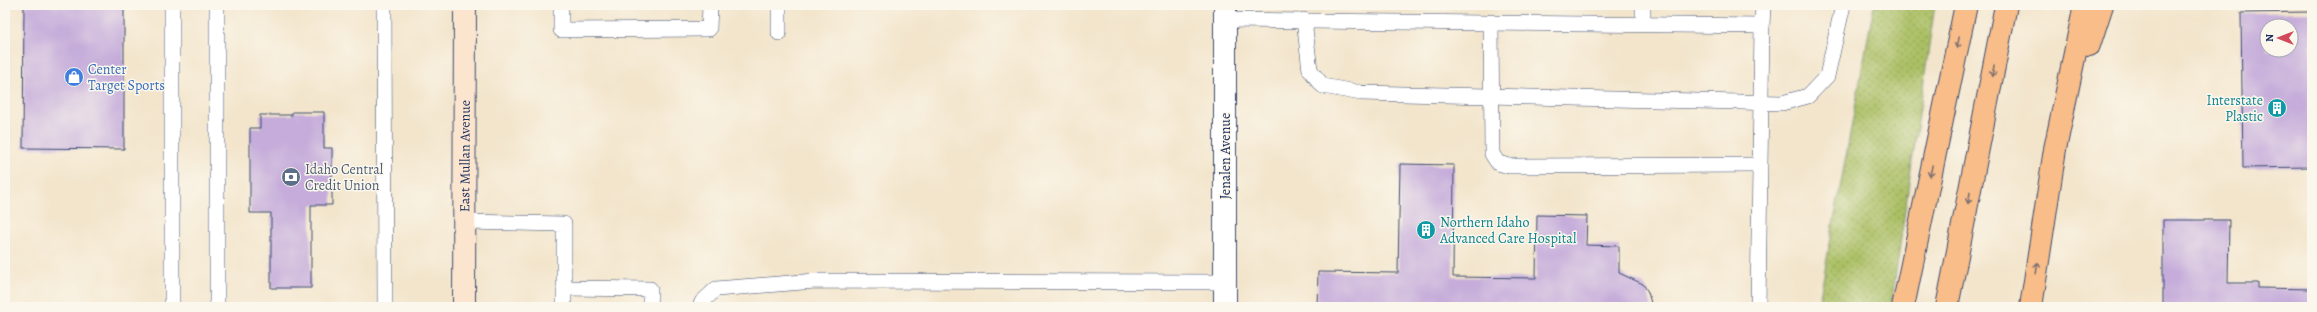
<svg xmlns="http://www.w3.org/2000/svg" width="2317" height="312" font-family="Alegreya,serif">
<defs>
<pattern id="grass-dots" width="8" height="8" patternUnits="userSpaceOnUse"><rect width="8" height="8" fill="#abc065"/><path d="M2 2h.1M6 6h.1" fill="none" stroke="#8a9c56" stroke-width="1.8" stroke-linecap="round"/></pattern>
</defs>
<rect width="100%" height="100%" fill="#fbf7ec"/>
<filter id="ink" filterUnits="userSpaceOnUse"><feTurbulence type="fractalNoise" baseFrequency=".025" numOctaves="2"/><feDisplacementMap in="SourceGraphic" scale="8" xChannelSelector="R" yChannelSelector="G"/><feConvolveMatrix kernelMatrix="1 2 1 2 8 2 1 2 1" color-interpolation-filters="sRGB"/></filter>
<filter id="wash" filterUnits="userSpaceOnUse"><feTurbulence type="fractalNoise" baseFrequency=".012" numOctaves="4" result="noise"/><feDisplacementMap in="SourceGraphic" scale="16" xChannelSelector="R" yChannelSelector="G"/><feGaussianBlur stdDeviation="0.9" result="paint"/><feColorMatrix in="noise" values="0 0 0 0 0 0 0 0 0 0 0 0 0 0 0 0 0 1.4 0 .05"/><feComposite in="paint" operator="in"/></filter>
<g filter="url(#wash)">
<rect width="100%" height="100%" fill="#f3e5cc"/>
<path fill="url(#grass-dots)" stroke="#637862" d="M1874,5h61l-44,302h-73z"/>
<g id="blocks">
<g fill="#c5acda" fill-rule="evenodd">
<path d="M24,5h100v144l-101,-1z"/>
<path d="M2312,12v155l-69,1 -2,-155zM2267,26h24v24h-24z"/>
<path d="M292,112h32v36h8v57h-21v83h-40v-75h-21v-85h10v-13h32z"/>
<path d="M1400,164l54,1 -1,112 83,1 1,-63 50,1 -1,29 33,1v27l24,11 5,8 4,15h-335l1,-35 80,1z"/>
<path d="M2163,220h66l-1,63h30v5l54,1v18h-149z"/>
</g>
</g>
</g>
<g filter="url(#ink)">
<use href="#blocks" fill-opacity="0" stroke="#3b4a6e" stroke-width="1"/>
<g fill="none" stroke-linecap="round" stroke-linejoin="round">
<g stroke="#3b4a6e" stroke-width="16">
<g id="service">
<path d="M217,5v302"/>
<path d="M384,5l1,302"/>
<path d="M561,5v25l148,-1 1,-24"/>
<path d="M779,5v28"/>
<path d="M1225,20l537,6 -4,281"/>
<path d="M1304,20l6,50 13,16 38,7 421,10 26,-7 19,-20 16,-71"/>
<path d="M1491,22l1,132 6,9 11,3 250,-1"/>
<path d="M1643,24v-19"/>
<path d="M1762,26l1,-21"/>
<path d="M464,222l100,2v83"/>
<path d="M564,288l86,1v18"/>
<path d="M172,307v-302"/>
<path d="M700,307l2,-5 14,-13 99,-8 410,1"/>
</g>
</g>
<g stroke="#3b4a6e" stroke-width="24">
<path id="minor" d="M1225,307v-302"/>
</g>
<g stroke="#3b4a6e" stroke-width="24">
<g id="secondary">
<path id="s1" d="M464,307l1,-302"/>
</g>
</g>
<g stroke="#3b4a6e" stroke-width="24">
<g id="motorway">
<path d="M2089,45l13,-40"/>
<path d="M1903,307l63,-302"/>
<path d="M1947,307l59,-302"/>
<path d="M2031,307l24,-158 30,-144"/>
</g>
</g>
<use href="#service" stroke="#fff" stroke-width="15"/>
<use href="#minor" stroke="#fff" stroke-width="22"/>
<use href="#secondary" stroke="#fce5cf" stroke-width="22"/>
<use href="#motorway" stroke="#f8bd88" stroke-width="22"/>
</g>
<defs><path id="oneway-shaft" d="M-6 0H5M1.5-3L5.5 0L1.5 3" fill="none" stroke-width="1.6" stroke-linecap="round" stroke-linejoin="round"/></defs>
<g stroke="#7e6f71">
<use href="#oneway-shaft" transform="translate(1958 43) rotate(102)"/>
<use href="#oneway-shaft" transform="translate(1993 71) rotate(101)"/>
<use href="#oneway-shaft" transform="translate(1931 171) rotate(102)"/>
<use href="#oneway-shaft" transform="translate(1969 198) rotate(101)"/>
<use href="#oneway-shaft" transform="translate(2037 268) rotate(-81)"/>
</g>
</g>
<defs>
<g id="shop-disc" transform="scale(1)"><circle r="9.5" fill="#3f7fe0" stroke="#fbf7ec"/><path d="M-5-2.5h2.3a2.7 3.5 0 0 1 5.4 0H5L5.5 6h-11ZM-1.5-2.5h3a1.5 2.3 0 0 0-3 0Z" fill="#fff"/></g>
<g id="building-disc" transform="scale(1)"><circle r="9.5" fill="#0f9aa8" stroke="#fbf7ec"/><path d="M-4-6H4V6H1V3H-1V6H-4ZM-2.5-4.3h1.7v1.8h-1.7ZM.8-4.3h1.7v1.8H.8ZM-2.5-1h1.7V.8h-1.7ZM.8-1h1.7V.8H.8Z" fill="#fff"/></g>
<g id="bank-disc" transform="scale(1)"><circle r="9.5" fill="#5c6f8a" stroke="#fbf7ec"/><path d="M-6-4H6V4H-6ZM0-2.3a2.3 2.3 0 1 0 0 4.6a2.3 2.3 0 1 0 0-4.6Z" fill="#fff"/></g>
</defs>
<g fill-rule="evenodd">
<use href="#shop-disc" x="74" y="77"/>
<use href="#building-disc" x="2277" y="108"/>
<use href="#bank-disc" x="291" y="177"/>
<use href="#building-disc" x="1426" y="230"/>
</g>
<g text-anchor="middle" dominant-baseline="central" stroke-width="3" stroke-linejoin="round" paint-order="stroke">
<g font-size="14" fill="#366cbe" stroke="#fbf7ec" text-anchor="start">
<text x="88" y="69">Center<tspan x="88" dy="16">Target Sports</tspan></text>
</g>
<g font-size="14" fill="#0d838f" stroke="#fbf7ec" text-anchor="end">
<text x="2263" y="100">Interstate<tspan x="2263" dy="16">Plastic</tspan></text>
<text x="1440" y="222" text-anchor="start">Northern Idaho<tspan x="1440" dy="16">Advanced Care Hospital</tspan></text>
</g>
<g font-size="14" fill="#1b2f5e" stroke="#fbf7ec">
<text stroke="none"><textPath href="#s1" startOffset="151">East Mullan Avenue</textPath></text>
<text transform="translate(1225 156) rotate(-90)">Jenalen Avenue</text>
</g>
<g font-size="14" fill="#4e5e75" stroke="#fbf7ec" text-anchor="start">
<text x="305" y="169">Idaho Central<tspan x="305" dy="16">Credit Union</tspan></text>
</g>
</g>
<rect width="2317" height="312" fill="none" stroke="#fbf7ec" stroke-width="20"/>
<g transform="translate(2279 38) rotate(270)"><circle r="19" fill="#fbf7ec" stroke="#a1a7b3"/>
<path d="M0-3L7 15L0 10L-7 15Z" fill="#d1495b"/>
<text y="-6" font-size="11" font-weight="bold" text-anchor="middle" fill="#1b2f5e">N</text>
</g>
</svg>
